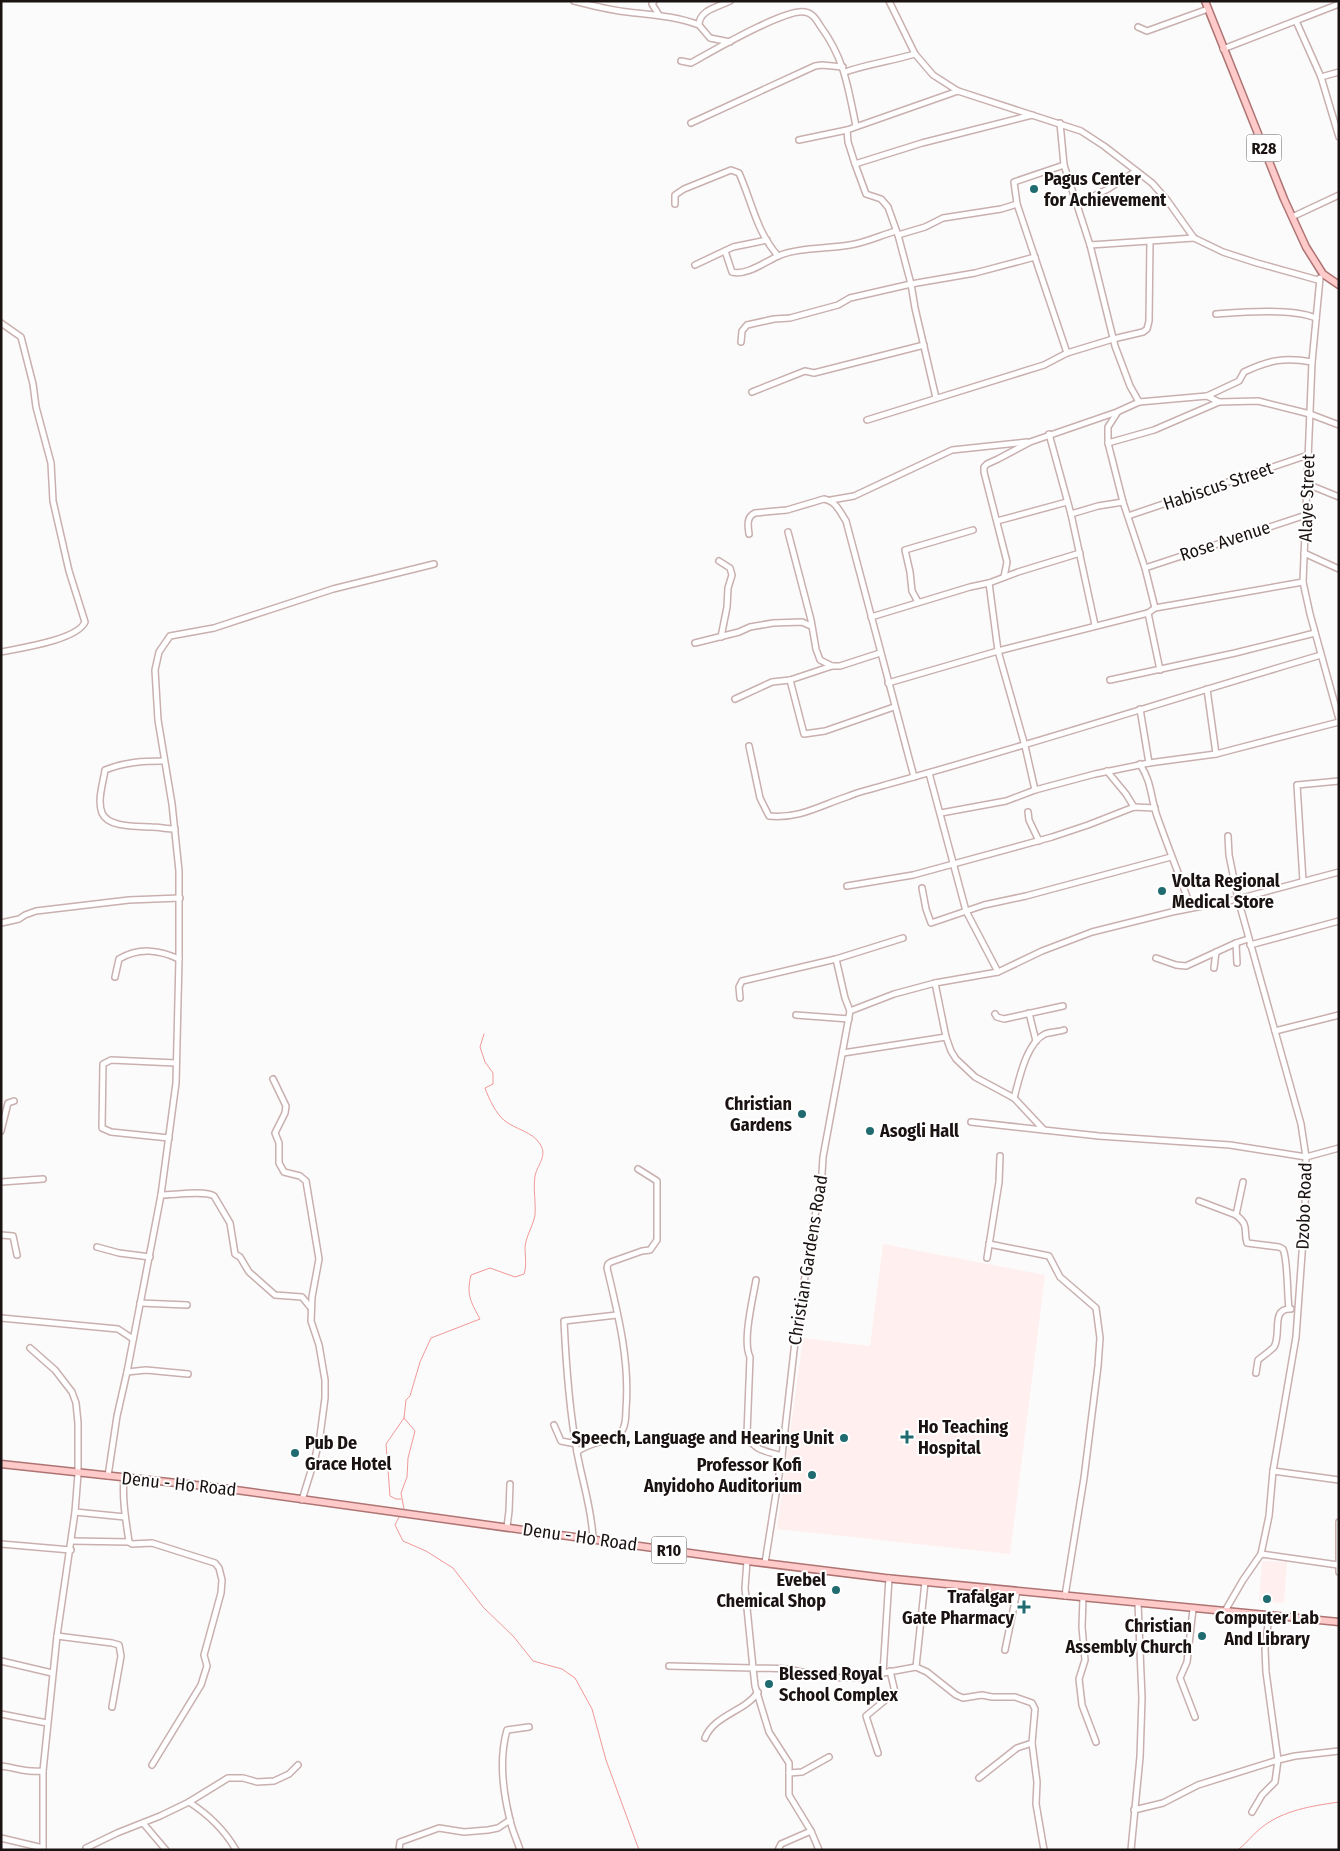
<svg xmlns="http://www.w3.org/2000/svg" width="1340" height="1851" font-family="'Fira Sans Condensed',sans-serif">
<rect width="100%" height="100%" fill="#fbfbfb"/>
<g fill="#fff0ef">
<path d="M883,1244l162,31 -35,279 -233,-25 26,-191 67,8z"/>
<path d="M1262,1561l25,1 -3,41 -25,-2z"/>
</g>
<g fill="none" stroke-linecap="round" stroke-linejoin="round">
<g stroke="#f29897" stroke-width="1">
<path d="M401,1499h-5l-6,-3 -4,-52 18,-26"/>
<path d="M404,1509l-3,-16 6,-16 1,-19 7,-27 -11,-13 2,-18 4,-4 10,-34 11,-24 49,-19c-9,-17 -14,-24 -9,-44l19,-7 25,9 9,-3c3,-9 1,-18 1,-27 1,-11 8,-21 10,-32 1,-13 -2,-26 0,-39 2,-11 13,-20 5,-32 -7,-12 -25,-15 -35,-23 -9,-7 -16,-22 -20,-33l8,-4v-11l-8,-11 -5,-15 4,-13"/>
<path d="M399,1517l-4,8 8,16 23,10 27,17 30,39 31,30 19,24 29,8 13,9 17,31 14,51 33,90"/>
<path d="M1238,1850c9,-7 15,-16 23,-22 22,-18 51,-22 78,-26"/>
</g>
<g stroke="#c9b0af" stroke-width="8">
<g id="minor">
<path d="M574,1c17,4 35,9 53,11 25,3 48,4 72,13"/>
<path d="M654,1l-2,3 7,11"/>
<path d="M889,1l26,53 18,21 25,16 123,40 23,15 48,37 15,17 27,38 29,14 34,11 61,17"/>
<path d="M1296,21l25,56 18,60"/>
<path d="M1138,27l9,4 61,-22"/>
<path d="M730,42l-20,-4 -11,-13c0,-15 19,-18 31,-24"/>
<path d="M1223,49l116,-45"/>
<path d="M681,61l10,2c20,-11 94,-55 114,-51 8,1 12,9 16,15 24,33 27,61 35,99"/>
<path d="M845,72c23,-8 46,-11 70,-18"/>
<path d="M1321,77l18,-5"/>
<path d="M691,123l124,-57 7,-1 21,2"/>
<path d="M1060,123l4,42 26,80 25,101 15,40 9,16"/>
<path d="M847,130l1,12 7,22 67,-21 110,-28"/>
<path d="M799,140l48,-10 111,-39"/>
<path d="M855,164l11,30 15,5 7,8 10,28 13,49 4,24 21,90"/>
<path d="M675,204v-9l9,-6 47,-19 8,3c13,29 17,58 39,83"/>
<path d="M1017,204l50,149"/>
<path d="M1077,204l31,-15 28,-18"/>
<path d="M1292,217l47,-22"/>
<path d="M898,235l27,-8 18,-9 58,-9 16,-5 -3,-22 50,-17"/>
<path d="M1090,245l104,-7"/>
<path d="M725,251l7,21c14,4 33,-10 46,-16 20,-9 55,-7 77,-12 14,-3 27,-9 41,-13"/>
<path d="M695,265l38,-18 34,-7"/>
<path d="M1320,278l-8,84 -9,220 7,32 29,105"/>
<path d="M1216,314c27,-2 75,-6 100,4"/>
<path d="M1,323l20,14 12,47 3,23 15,56 2,38 16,70 16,51c-8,18 -64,26 -84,30"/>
<path d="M741,342l1,-11 5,-6 27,-6 16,-1 48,-13 12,-7 61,-14 64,-11 60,-16"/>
<path d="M752,392l53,-21 9,2 110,-28"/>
<path d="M1207,396l32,-15 5,-9c26,-12 40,-15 68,-10"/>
<path d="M1117,413l-9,14v16l15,59 22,66 10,40"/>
<path d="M867,420l177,-55 23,-12 46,-14 30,-7 4,-3 2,-8 1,-80"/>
<path d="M1049,434l22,80 24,111"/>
<path d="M1108,443l46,-13 65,-28 39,-1 52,13 29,11"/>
<path d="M1307,484l32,13"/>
<path d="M831,500l23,-4 98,-46 75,-8"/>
<path d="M1071,514l27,-8 25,-4"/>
<path d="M1128,516l180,-61"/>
<path d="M997,521l70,-19"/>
<path d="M788,532l23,88 5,29 4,11 12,6"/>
<path d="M749,534c-1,-8 -3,-17 6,-21l32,-3 37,-11c12,2 16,13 22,22l68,256"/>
<path d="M1304,553l35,16"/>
<path d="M719,561l11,7 2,7 -4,13 -1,19 -6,30"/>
<path d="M1145,568l161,-53"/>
<path d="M1004,577l3,-15 -23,-90v-5l3,-3 11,-5 32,-17 87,-30 22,-10 68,-6 12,6"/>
<path d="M989,583l9,68 27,95 10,44"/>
<path d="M918,602l-6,-11 -2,-19 -5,-22 68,-20"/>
<path d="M1148,613l12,57"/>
<path d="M871,617l99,-30 19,-4 29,-11 62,-19"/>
<path d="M695,643l44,-11 11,-5 23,-4 29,-1 9,4"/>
<path d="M790,680l14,54 21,-3 69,-24"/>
<path d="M1110,680l125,-27 80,-20"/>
<path d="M888,683l110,-32 150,-38 7,-5 148,-26"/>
<path d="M1207,689l9,65"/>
<path d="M735,699l37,-17 18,-2 42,-14h8l40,-13"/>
<path d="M1140,709l9,54"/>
<path d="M749,746l11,52 9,18c31,3 52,-11 80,-20 11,-5 24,-7 36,-11 146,-40 290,-87 436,-130"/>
<path d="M164,761c-21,0 -39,1 -59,9 -2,14 -8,30 -3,43 6,15 36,13 50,14 7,0 15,2 23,2"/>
<path d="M1140,764c12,19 10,31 17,52 11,31 23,61 34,92"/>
<path d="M1107,771l19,23 8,13"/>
<path d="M929,773l37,138 32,61"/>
<path d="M1028,812l1,8 10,21"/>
<path d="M941,813l65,-12 29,-11 60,-16 54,-11 67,-9 123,-32"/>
<path d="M1303,881l-6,-96 42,-4"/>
<path d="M847,886l66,-11 139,-38 36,-12 46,-18 21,1"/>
<path d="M922,888l4,21 5,14 53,-18 42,-9 145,-39"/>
<path d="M1,923l18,-4 6,-4 11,-4 93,-11 51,-2"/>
<path d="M1236,943l1,20"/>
<path d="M1250,945l89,-24"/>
<path d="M1156,958l20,7 10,1 50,-23 12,-4"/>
<path d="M1214,968l2,-16"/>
<path d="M115,977l4,-18c21,-12 40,-9 60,0"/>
<path d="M935,983l11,54 5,14 5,8 19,18 39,21 30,32"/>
<path d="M740,998l-1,-11 3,-6 94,-22 67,-21"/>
<path d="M850,1011l44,-17 41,-11 63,-11 44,-21 50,-19 80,-20 66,-13 -9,-44 -1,-19"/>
<path d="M1029,1013l7,28"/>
<path d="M995,1014l2,3 7,2 59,-13"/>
<path d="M796,1015l53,4"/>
<path d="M1275,1031l64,-16"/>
<path d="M843,1053l103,-16"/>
<path d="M273,1079l13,27 -1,7 -10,20 4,10v20l5,9 16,4 6,5 13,78 -7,38 -1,24 8,24 6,35v18l-5,38 -5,22 -13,42"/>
<path d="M1014,1098c5,-18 12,-55 31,-64 5,-2 13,-2 19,-4"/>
<path d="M971,1122l128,14 131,9 76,12 33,-9"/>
<path d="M1,1131l7,-28 6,-2"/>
<path d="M169,1138l-58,-6 -9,-4 1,-64 8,-4 65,3"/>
<path d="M1,1182l42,-3"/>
<path d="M1243,1182l-7,33c14,11 7,15 11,28l32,4 4,2c5,11 4,45 6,59"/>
<path d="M161,1195c13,0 44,-5 53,1l16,27 5,31 5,3 9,15 26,23 27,2 9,11"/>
<path d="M1199,1201l37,14"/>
<path d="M1,1235l12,1 4,19"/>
<path d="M989,1244l60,12 11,21 36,31 4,30 -2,28 -14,112 -19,118"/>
<path d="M97,1247l22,6 31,4"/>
<path d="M987,1258l12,-76 1,-26"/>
<path d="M756,1280c-3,18 -14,62 -6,77l-3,77c6,17 19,17 35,22"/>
<path d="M140,1303l47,2"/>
<path d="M1,1318l117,11 15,10"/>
<path d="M30,1348l25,22 17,22 4,11 2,20v51l-3,38 -18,124 -14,135v79"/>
<path d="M127,1372l19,-2 42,4"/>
<path d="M1256,1373l2,-13c5,-4 12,-9 16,-13 8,-13 -4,-39 17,-38"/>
<path d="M554,1425l7,16 15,3"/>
<path d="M577,1452c13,-11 36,-10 45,-21 4,-6 4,-15 4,-22 4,-48 -8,-95 -19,-141l1,-4 3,-2 31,-11 8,-1 7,-10v-59l-19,-12"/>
<path d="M1273,1471l66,9"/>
<path d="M108,1476l9,-60 10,-44 34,-177 15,-112 3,-124v-88l-7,-67 -14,-84 -3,-50 4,-18 11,-16 44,-8 119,-39 101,-25"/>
<path d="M124,1478c-2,21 2,43 5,64l3,2 20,-1 63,20 4,5 3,12 -1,13 -17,62 3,11 -6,19 -49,80"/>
<path d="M75,1512l50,5"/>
<path d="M1339,1522v50"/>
<path d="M507,1527l2,-16 1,-27"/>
<path d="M593,1539c-1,-30 -11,-58 -16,-87 -8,-44 -11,-88 -13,-131l53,-6"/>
<path d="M72,1541l57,1"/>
<path d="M1,1544l70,6"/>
<path d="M1261,1554l77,11"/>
<path d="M747,1561l-2,27 8,80c13,1 26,-1 39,2 31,6 60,13 91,3l6,-95"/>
<path d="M765,1563l17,-107 14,-123 18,-113 7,-30 2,-33 27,-146 -5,-13 -9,-39"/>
<path d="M1083,1598l-1,29 3,33 -6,19 3,26 14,37"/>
<path d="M1193,1609l-6,53 -7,16 15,39"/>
<path d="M1225,1611l18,-31 18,-26 8,-38 4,-45 23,-134 9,-125 1,-55 -5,-33 -63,-225 101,-27"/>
<path d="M57,1636l55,7 7,2 2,11 -9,51"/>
<path d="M1005,1650l12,-59"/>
<path d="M1,1661l51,12"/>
<path d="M669,1666l84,2 2,18 14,46 20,31v32l22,36 8,19"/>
<path d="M916,1667l9,-85"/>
<path d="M883,1673l33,-6 11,5 29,23 7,3 19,-3 10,2h23l17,6 3,6 -3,34 5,39 -1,22 8,46"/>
<path d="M1,1714l46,9"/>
<path d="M705,1738c9,-23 41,-27 53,-46"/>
<path d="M878,1753l-12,-37 29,-24 -5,-21"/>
<path d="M1,1766c17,2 25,7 42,5"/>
<path d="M789,1773l13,-1 27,-15"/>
<path d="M979,1778l38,-30 15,-5"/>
<path d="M189,1802c20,13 35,27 47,48"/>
<path d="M1134,1810l29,-7 35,-18 80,-25 17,-4 44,-5"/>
<path d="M1252,1812l10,-17 13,-13 3,-22 -12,-88 -1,-23 4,-33"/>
<path d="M143,1823l23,27"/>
<path d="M1,1838l42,10"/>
<path d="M86,1848l31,-15 43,-17 29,-14 39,-24h15l14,4 17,-1 15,-7 9,-9"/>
<path d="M399,1850l1,-8 39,-14 25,4 24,-2 10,-2 12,-8"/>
<path d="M520,1850c-3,-10 -8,-20 -10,-30 -7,-28 -11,-62 -3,-90l22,-3"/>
<path d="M778,1850l3,-6 30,-13"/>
<path d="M1131,1850l9,-93 2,-59 -4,-95"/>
</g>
</g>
<g stroke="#ae7473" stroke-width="9">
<g id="major">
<path d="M1205,1l79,198 22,48 17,27 16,11"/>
<path d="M1,1464l213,23 533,74 138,17 454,44"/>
</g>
</g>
<use href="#minor" stroke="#fff" stroke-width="5"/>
<use href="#major" stroke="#fecbca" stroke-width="6"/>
</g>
<g fill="#1f6b70" stroke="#fff" stroke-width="2">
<circle cx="1034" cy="189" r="5"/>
<circle cx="1162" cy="891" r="5"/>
<circle cx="802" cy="1114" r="5"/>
<circle cx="870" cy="1131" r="5"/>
<path d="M904.5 1429.5h5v5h5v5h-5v5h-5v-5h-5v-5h5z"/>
<circle cx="844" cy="1438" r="5"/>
<circle cx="295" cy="1453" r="5"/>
<circle cx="812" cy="1475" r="5"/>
<circle cx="836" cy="1590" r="5"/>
<circle cx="1267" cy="1599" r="5"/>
<path d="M1021.5 1599.5h5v5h5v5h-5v5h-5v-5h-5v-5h5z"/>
<circle cx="1202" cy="1636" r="5"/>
<circle cx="769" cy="1684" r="5"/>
</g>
<g text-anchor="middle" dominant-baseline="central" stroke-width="4" stroke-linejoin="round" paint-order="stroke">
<g fill="#fff" stroke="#5f5959" stroke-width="1">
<rect x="1246.5" y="134.5" width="35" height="27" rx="4"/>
<rect x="651.5" y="1536.5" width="35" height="27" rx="4"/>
</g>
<g font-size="16" font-weight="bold" fill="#1b1212">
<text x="1264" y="148">R28</text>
<text x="669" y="1550">R10</text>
</g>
<g font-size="18" font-weight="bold" fill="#1b1212" stroke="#fff" text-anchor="start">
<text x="1044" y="179">Pagus Center<tspan x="1044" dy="21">for Achievement</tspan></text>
<text x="1172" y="881">Volta Regional<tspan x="1172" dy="21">Medical Store</tspan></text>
<text x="792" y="1104" text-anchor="end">Christian<tspan x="792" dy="21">Gardens</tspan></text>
<text x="880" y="1131">Asogli Hall</text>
<text x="918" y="1427">Ho Teaching<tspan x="918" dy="21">Hospital</tspan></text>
<text x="834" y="1438" text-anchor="end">Speech, Language and Hearing Unit</text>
<text x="305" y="1443">Pub De<tspan x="305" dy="21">Grace Hotel</tspan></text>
<text x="802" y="1465" text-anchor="end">Professor Kofi<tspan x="802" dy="21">Anyidoho Auditorium</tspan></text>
<text x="826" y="1580" text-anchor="end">Evebel<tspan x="826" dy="21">Chemical Shop</tspan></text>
<text x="1014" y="1597" text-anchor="end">Trafalgar<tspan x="1014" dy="21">Gate Pharmacy</tspan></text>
<text x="1267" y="1618" text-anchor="middle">Computer Lab<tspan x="1267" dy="21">And Library</tspan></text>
<text x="1192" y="1626" text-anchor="end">Christian<tspan x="1192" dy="21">Assembly Church</tspan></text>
<text x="779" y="1674">Blessed Royal<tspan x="779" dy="21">School Complex</tspan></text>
</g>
<g font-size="18" fill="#1b1212" stroke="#fff">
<text transform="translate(1218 486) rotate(-19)">Habiscus Street</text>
<text transform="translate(1307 498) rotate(-88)">Alaye Street</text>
<text transform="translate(1225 541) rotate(-18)">Rose Avenue</text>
<text transform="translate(1304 1206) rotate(-88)">Dzobo Road</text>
<text transform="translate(808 1260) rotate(-81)">Christian Gardens Road</text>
<text transform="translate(179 1484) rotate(6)">Denu - Ho Road</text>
<text transform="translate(580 1537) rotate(8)">Denu - Ho Road</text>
</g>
</g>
<rect width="1340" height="1851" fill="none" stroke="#1b1212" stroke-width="5"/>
</svg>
